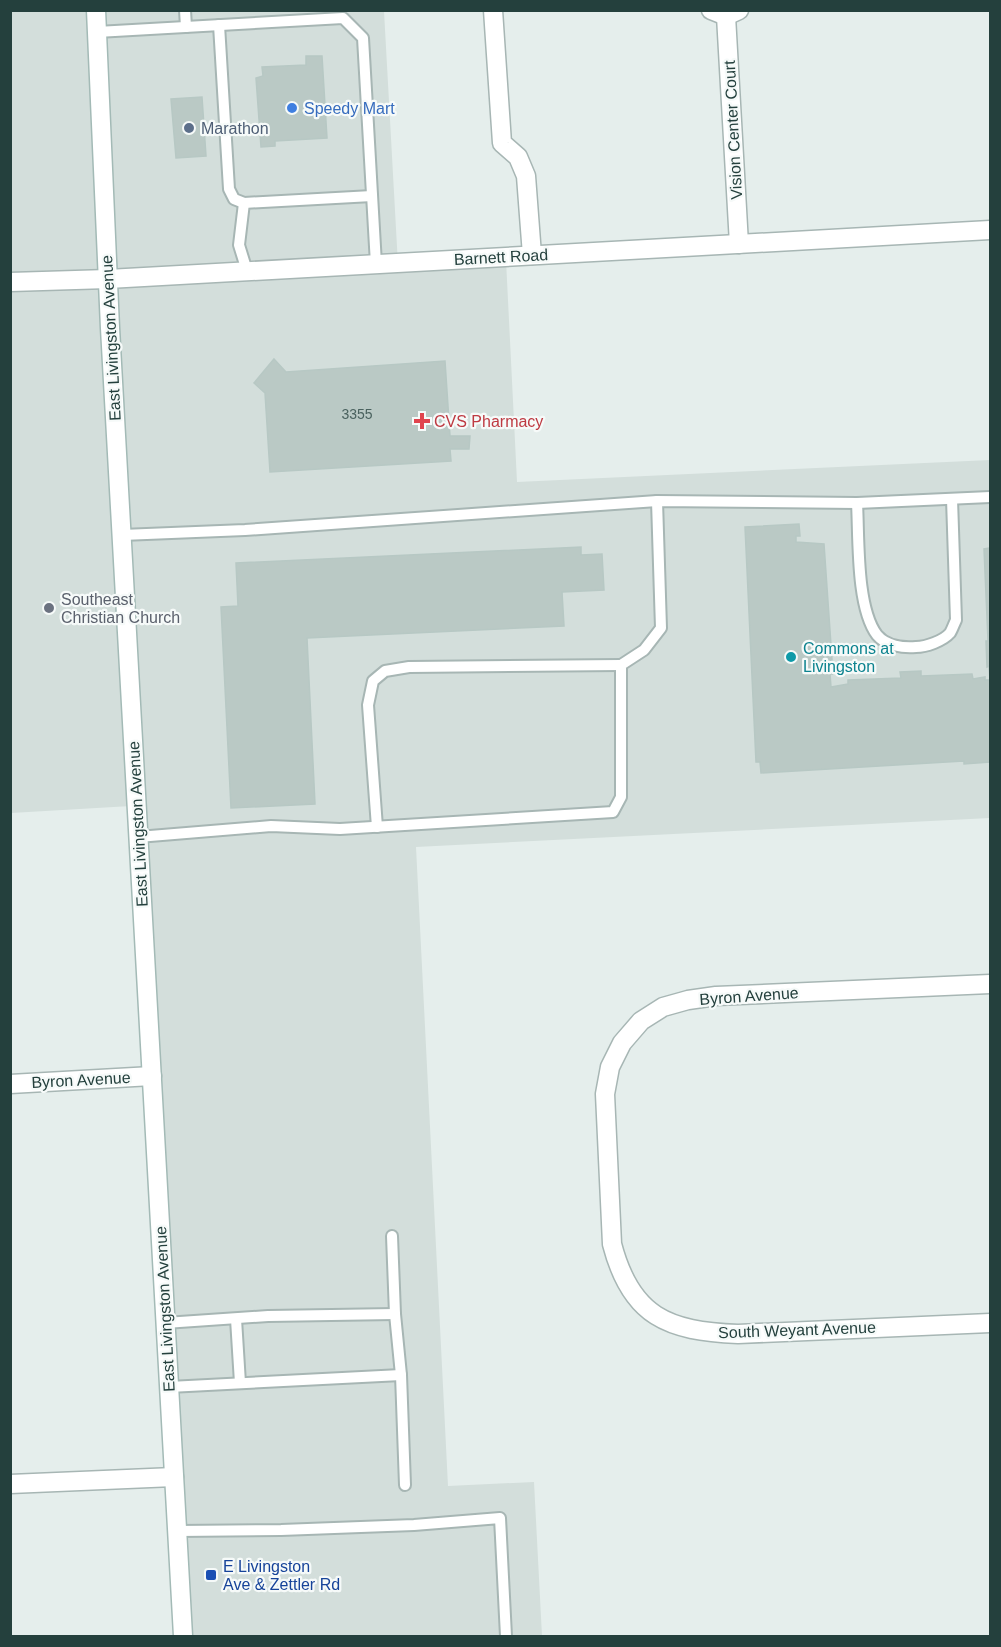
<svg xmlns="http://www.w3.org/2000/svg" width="1001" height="1647" font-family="Arial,sans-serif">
<rect width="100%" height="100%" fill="#e5eeec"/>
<path fill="#d3dedb" d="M11,11h373l14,254 108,-5 11,222 473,-22v358l-574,29 32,639 86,-4 8,154h-360l-51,-830 -120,7z"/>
<g fill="#bac9c5" stroke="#b7c8c4" stroke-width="1.5">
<path d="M306,56h16l5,82 -52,3v5l-14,1 -5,-69 7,-2 -1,-9 44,-2z"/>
<path d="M202,97l4,59 -30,2 -5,-59z"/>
<path d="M274,359l12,13 159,-11 5,75h20l-1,13h-19l1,12 -181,11 -5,-79 -11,-10z"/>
<path d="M799,524l1,12h-4v6l28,2 9,130h-3l1,13 17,-3v-4l53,-2 -1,-6 21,-1v5l51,-2 1,5 12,-2v3h5l-1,-14 -2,1 -1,-26h2l-4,-92 6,-1v214l-26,2v-3l-203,12 -1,-11h-4l-11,-235z"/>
<path d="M581,547v8l21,-1 2,36 -42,2 2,34 -257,12 8,166 -84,4 -10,-201 17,-1 -2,-43z"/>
</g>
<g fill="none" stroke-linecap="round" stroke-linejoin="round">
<g stroke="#a7b6b4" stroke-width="14">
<g id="service">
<path d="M185,10l1,17"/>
<path d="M219,25l10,164 5,10 10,4"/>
<path d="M97,32l246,-14 20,20 13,226"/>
<path d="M247,271l-8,-26 5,-42 128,-7"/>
<path d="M857,503c2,35 -1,104 20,132 9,11 26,13 39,12 10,0 27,-6 34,-14 2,-3 4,-9 6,-13l-4,-121"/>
<path d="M122,535l123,-5 412,-29 200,2 133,-6"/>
<path d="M377,827l-9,-122 5,-24 12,-10 24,-4 212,-2"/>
<path d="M138,837l133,-11 69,3 273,-17 8,-15v-132l23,-15 17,-22 -4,-127"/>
<path d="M392,1236l3,78 6,61 4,110"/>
<path d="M236,1319l4,64"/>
<path d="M165,1323l103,-7 127,-2"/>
<path d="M169,1387l232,-12"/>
<path d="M177,1531l104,-1 133,-5 86,-7 6,118"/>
</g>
</g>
<g stroke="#a7b6b4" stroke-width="21">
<g id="minor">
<path d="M493,10l9,133 16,14 8,19 6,79"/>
<path d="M711,10l15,6 13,-6"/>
<path d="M726,16l13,228"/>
<path d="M108,279l882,-49"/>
<path d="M990,984l-274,12 -28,4 -25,7 -22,14 -19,22 -12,24 -5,27 7,150c19,73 56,87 126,90l252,-11"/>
<path d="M10,1084l142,-8"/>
<path d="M10,1484l164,-7"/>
</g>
</g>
<g stroke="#a7b6b4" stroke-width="21">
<path id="tertiary" d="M10,282l98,-3"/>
</g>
<g stroke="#a3bab6" stroke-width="21">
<path id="secondary" d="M96,10l14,318 73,1308"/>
</g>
<use href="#service" stroke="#fff" stroke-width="10"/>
<use href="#minor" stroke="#fff" stroke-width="18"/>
<use href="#tertiary" stroke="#fff" stroke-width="18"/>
<use href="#secondary" stroke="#fff" stroke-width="18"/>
</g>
<circle fill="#3f7fe0" stroke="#f6faf9" stroke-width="2" cx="292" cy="108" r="6"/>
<circle fill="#5c6f8a" stroke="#f6faf9" stroke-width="2" cx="189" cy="128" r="6"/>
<path fill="#e0444e" stroke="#f6faf9" stroke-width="2" d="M419 412h6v6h6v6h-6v6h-6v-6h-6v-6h6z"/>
<circle fill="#6b7280" stroke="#f6faf9" stroke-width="2" cx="49" cy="608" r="6"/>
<circle fill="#0f9aa8" stroke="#f6faf9" stroke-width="2" cx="791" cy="657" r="6"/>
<rect fill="#1a4fb4" stroke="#f6faf9" stroke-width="2" x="205" y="1569" width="12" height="12" rx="3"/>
<g text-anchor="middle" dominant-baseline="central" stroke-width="4.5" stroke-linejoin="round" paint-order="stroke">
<g font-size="14" fill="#4a625f">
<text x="357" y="414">3355</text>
</g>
<g font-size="16" fill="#366cbe" stroke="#f6faf9" text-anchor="start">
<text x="304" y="108">Speedy Mart</text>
</g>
<g font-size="16" fill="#4e5e75" stroke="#f6faf9" text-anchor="start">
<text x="201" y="128">Marathon</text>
</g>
<g font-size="16" fill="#24403d" stroke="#f6faf9">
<text transform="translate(733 130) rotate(-93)">Vision Center Court</text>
<text transform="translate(501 257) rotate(-3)">Barnett Road</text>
<text transform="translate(111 338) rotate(-93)">East Livingston Avenue</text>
<text transform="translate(138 824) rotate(-93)">East Livingston Avenue</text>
<text transform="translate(749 996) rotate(-4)">Byron Avenue</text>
<text transform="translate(81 1080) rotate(-3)">Byron Avenue</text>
<text transform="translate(165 1309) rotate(-93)">East Livingston Avenue</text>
<text transform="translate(797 1330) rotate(-2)">South Weyant Avenue</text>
</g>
<g font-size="16" fill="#be3a42" stroke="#f6faf9" text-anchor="start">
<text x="434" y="421">CVS Pharmacy</text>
</g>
<g font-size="16" fill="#5b616d" stroke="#f6faf9" text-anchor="start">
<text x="61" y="599">Southeast<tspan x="61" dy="18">Christian Church</tspan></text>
</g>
<g font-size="16" fill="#0d838f" stroke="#f6faf9" text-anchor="start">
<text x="803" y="648">Commons at<tspan x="803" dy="18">Livingston</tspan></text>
</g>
<g font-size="16" fill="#164399" stroke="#f6faf9" text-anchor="start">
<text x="223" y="1566">E Livingston<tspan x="223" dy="18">Ave &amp; Zettler Rd</tspan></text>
</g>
</g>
<rect width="1001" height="1647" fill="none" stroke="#24403d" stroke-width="24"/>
</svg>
